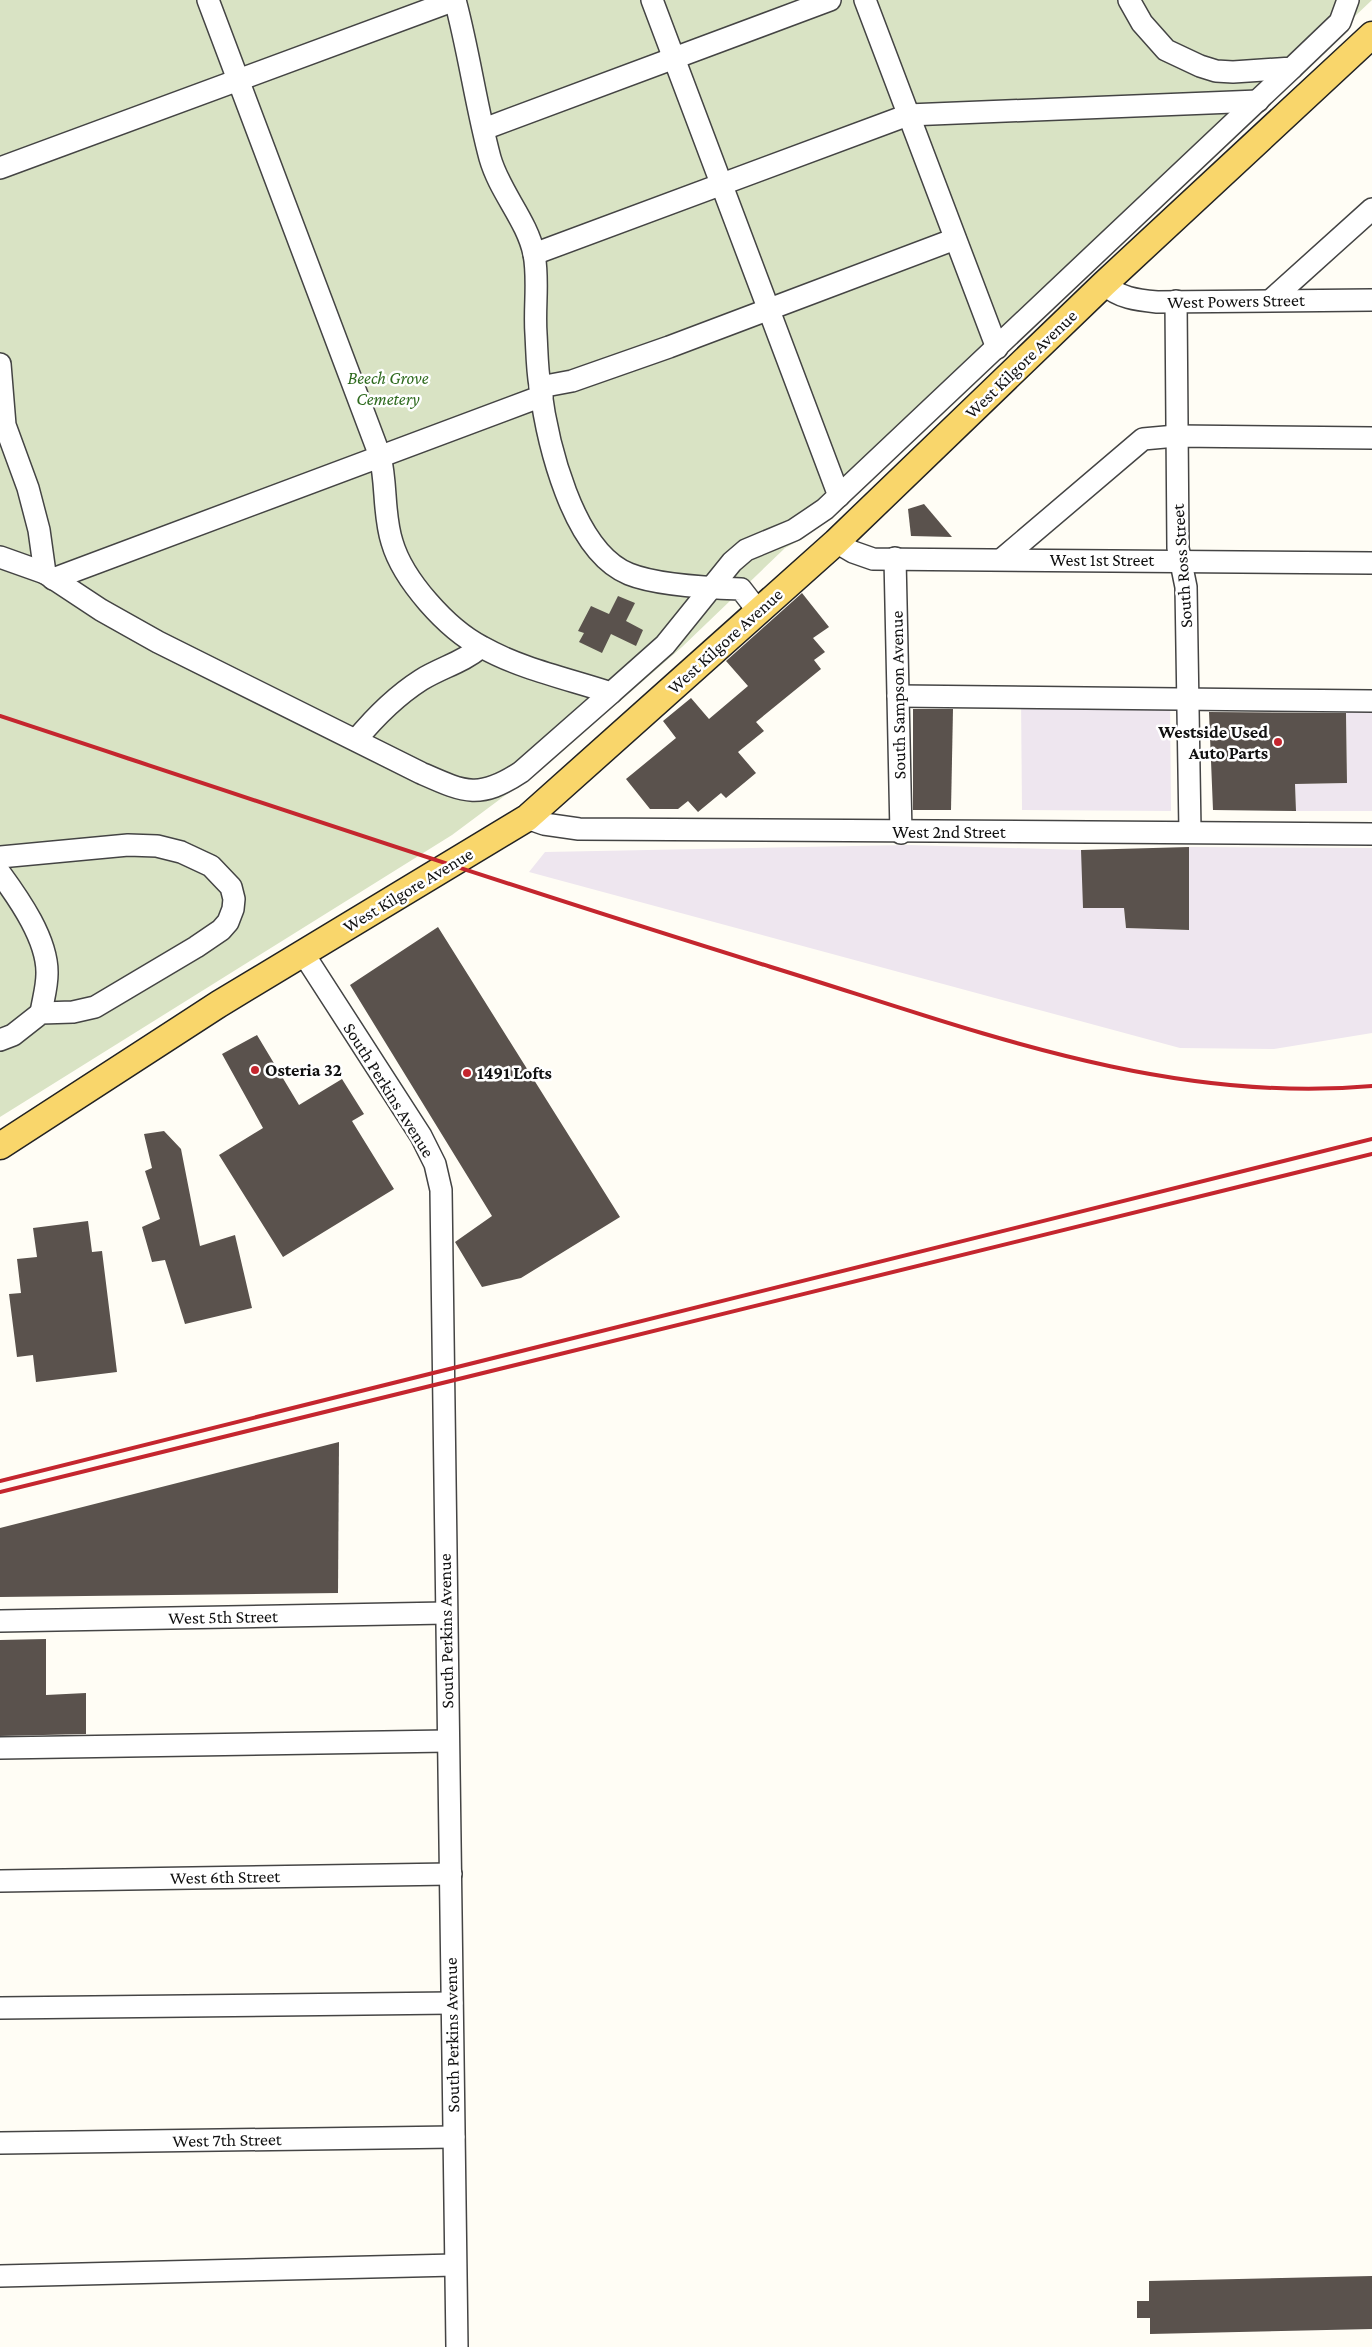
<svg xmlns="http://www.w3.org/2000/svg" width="1372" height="2347" font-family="'Crimson Pro',serif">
<rect width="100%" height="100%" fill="#fffdf5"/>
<g fill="#eee6ef">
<path d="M1021,697l149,2 1,112 -149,-1z"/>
<path d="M1346,701h26v110h-76l-1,-27 52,-1z"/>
<path d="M908,845l173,5 43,58 2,20 63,2v-83l183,1v185l-98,16 -94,-1 -651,-176 16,-20z"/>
</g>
<path fill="#d9e3c4" d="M0,0h1372l-568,538 -19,10 -103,99 -131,114 -99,74 -452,282z"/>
<g fill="#5a524d">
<path d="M924,504l28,33 -41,-1 -3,-27z"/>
<path d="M802,593l27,34 -16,11 12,14 -11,8 7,9 -65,53 8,9 -26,21 18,21 -30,25 -5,-5 -23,19 -10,-11 -10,8h-28l-24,-30 50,-41 -13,-17 28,-23 18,21 39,-33 -22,-25z"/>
<path d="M618,596l17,7 -9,18 17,9 -7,16 -25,-12 -9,19 -23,-11 5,-9 -6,-2 13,-25 18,8z"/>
<path d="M913,709h40l-2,101h-38z"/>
<path d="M1209,712l137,1 1,70 -52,1 1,27 -83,-1z"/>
<path d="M1189,847v83l-63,-2 -2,-20h-41l-2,-58z"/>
<path d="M438,927l182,290 -99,61 -39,9 -27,-45 37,-26 -142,-231z"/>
<path d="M257,1035l42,70 43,-26 22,35 -12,7 42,68 -111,68 -64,-102 44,-27 -41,-74z"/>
<path d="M164,1131l17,18 19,97 35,-11 17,73 -67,16 -20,-64 -13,2 -10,-35 18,-8 -15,-48 7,-3 -8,-34z"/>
<path d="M88,1221l4,31 10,-1 15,121 -81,10 -3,-27 -16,2 -8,-63 12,-1 -4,-34 20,-2 -4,-29z"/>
<path d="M339,1442l-1,151 -338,4v-69z"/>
<path d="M46,1639v56l40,-2v41l-86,2v-96z"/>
<path d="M1372,2276v53l-222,5v-16h-13v-17h12v-20z"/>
</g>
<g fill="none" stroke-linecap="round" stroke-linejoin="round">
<g stroke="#444" stroke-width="24">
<g id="minor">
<path d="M208,0l172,456c7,28 3,58 12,86 11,38 55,87 90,105 39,22 87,32 129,46l54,-48 67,-83 14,-12 48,-20 31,-21 467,-441"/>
<path d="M455,0c14,52 21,106 35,158 10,35 37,62 44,96 5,26 0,53 2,80 1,17 1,35 4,52 7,55 32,165 89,188 27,11 83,14 112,15l17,22"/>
<path d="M652,0l187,496"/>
<path d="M865,0l132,348"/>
<path d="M1129,0l13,23 24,27 34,16 16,5 17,1 59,-4 48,-46 8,-22"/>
<path d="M484,129l346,-129"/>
<path d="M0,168l455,-168"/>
<path d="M534,254l374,-139 350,-14"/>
<path d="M1104,284c15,14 33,16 53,18l215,-2"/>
<path d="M1271,300l101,-91"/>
<path d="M1176,301l2,247 8,39 4,244"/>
<path d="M0,364l5,61 23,63 11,42 6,43 56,37 57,32 263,131c43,19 58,27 100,-1l90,-79"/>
<path d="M540,387l32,-6 97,-34 286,-108"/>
<path d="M836,542l17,10 20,7 499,4"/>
<path d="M0,557l45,16"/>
<path d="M895,558l6,275"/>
<path d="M1002,559l141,-120 33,-3 196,2"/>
<path d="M53,579l489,-183"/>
<path d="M898,696l474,5"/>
<path d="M356,740c19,-23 40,-44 65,-60 21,-13 41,-17 60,-33"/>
<path d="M527,818l17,6 35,5c264,3 529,1 793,5"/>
<path d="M0,857l128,-12 29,1 24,6 30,14 20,21 3,12 -1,10 -5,13 -7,8 -25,17 -101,60 -22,5 -32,1 -28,22 -13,5"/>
<path d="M0,873c19,26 48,67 47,101 0,13 -4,26 -6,39"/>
<path d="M303,953l118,183 14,28 6,26 16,1157"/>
<path d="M0,1621l446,-8"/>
<path d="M0,1748l448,-7"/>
<path d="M0,1881l451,-7"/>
<path d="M0,2008l452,-5"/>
<path d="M0,2143l454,-6"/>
<path d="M0,2276l455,-11"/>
</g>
</g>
<g stroke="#222" stroke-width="29">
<path id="major" d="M0,1146l219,-142 308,-186 309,-276 268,-258 268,-249"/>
</g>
<use href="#minor" stroke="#fff" stroke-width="21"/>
<use href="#major" stroke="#f9d66b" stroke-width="26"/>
<g stroke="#c4262e" stroke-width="4">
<path d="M0,716c257,85 513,171 771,251 195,60 393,138 601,119"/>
<path d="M0,1481l1372,-342"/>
<path d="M0,1492l1372,-338"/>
</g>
</g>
<g fill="#c4262e" stroke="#fff" stroke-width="2">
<circle cx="1278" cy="742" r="5"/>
<circle cx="255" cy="1070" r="5"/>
<circle cx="467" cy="1073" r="5"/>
</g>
<g text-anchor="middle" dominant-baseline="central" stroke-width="5" stroke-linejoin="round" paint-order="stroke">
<g font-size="18" fill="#111" stroke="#fff">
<text transform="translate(1236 301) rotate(-1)">West Powers Street</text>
<text transform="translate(1021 364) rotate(-44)">West Kilgore Avenue</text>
<text x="1102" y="560">West 1st Street</text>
<text transform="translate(1182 566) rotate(-94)">South Ross Street</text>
<text transform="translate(725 641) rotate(-42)">West Kilgore Avenue</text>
<text transform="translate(898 695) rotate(-91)">South Sampson Avenue</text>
<text x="949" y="832">West 2nd Street</text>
<text transform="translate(408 890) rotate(-31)">West Kilgore Avenue</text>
<text transform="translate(389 1090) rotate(58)">South Perkins Avenue</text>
<text transform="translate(223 1617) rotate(-1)">West 5th Street</text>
<text transform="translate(446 1631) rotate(-91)">South Perkins Avenue</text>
<text transform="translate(225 1877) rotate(-1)">West 6th Street</text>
<text transform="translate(452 2035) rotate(-91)">South Perkins Avenue</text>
<text transform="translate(227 2140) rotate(-1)">West 7th Street</text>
</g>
<g font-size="18" font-style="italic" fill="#2f6b1f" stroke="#fff">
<text x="388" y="378">Beech Grove<tspan x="388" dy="21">Cemetery</tspan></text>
</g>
<g font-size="18" font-weight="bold" fill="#111" stroke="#fff" text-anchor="start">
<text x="1268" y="732" text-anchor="end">Westside Used<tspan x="1268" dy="21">Auto Parts</tspan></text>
<text x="265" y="1070">Osteria 32</text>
<text x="477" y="1073">1491 Lofts</text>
</g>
</g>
</svg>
